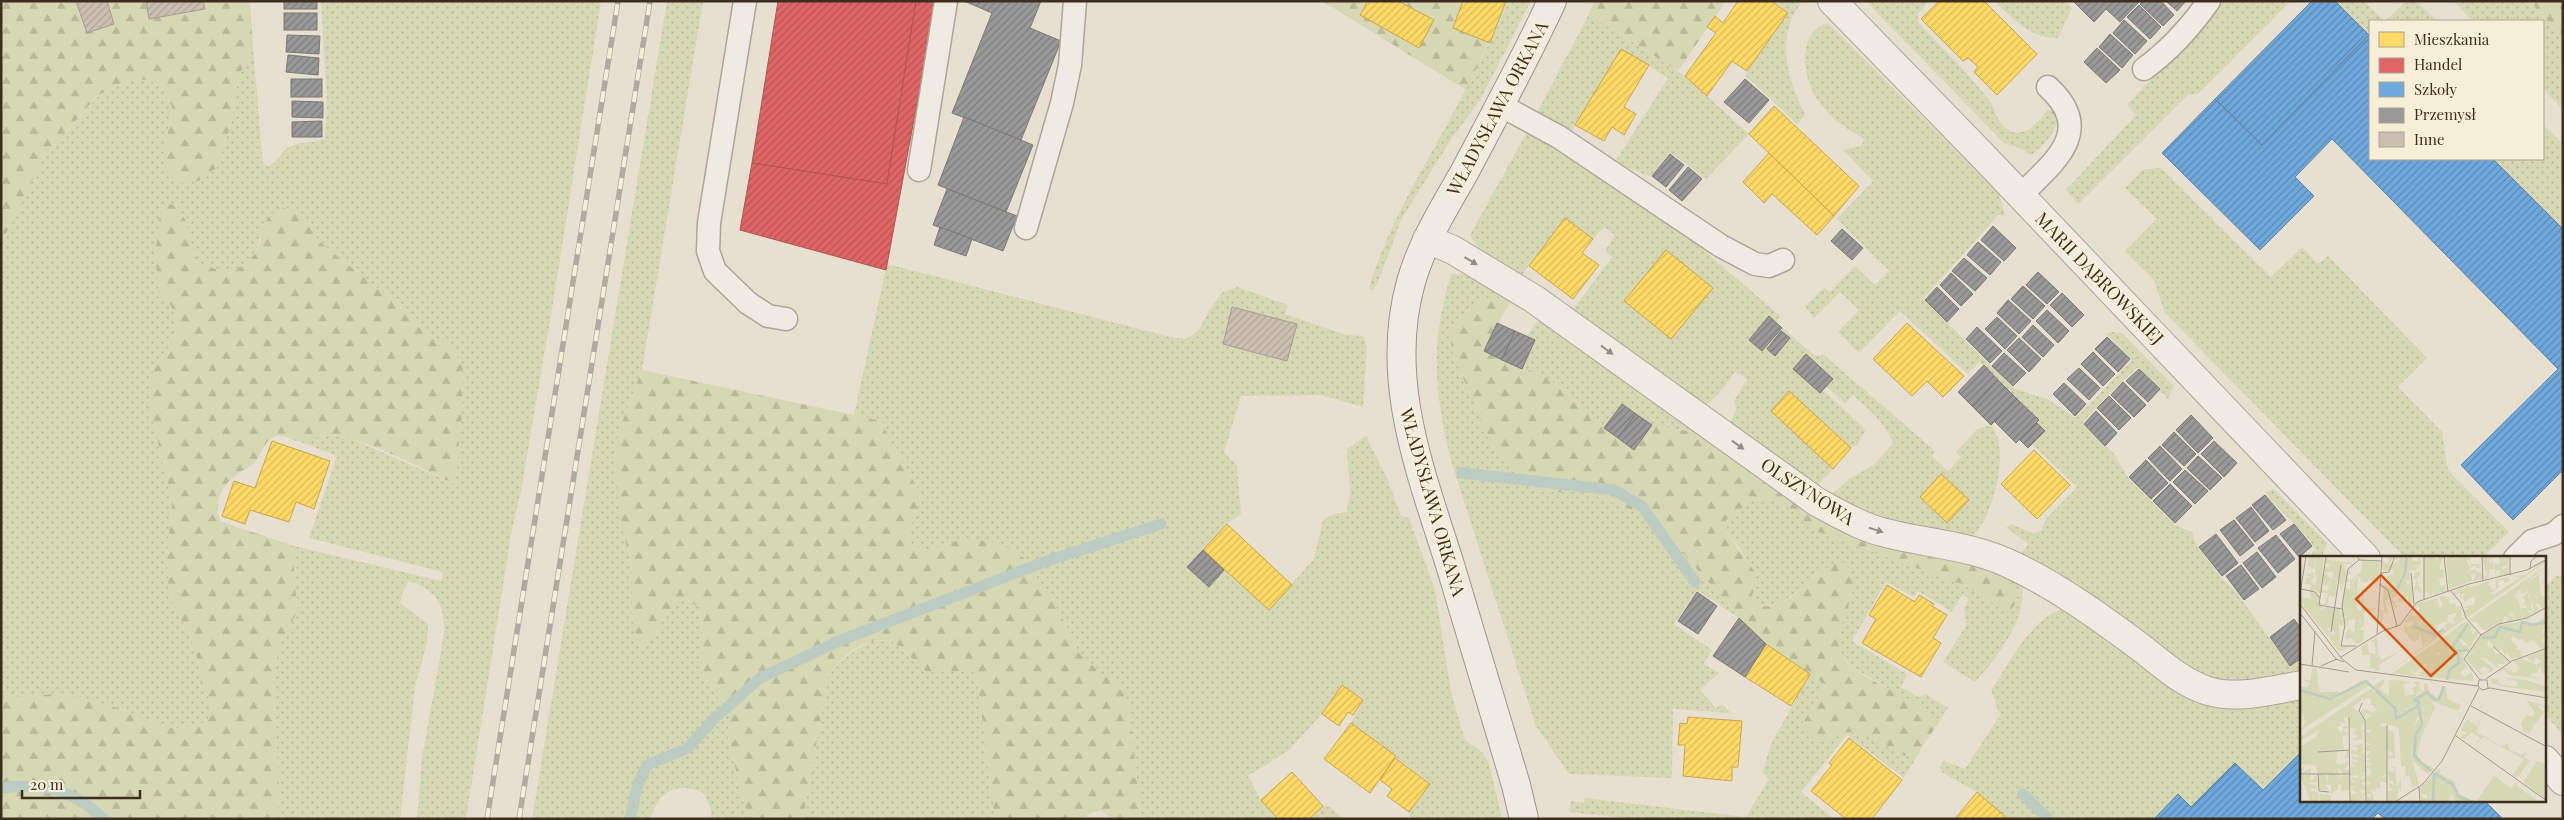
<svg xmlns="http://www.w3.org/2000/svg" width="2564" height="820" font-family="'Playfair Display',serif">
<defs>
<pattern id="grass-dots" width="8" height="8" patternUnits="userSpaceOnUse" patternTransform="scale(1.25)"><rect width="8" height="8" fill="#d6d7b3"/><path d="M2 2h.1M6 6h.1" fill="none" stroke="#b9b99a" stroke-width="1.8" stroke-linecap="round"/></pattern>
<pattern id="forest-firs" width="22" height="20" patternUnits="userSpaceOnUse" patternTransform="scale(1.25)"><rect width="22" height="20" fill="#d6d7b3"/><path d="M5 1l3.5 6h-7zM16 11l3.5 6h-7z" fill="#b9b99a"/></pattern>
<pattern id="homes-hatch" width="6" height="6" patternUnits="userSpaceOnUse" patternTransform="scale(1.25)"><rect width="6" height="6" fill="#ffd966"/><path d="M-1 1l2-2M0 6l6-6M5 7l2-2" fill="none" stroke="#dbbb58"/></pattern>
<pattern id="shops-hatch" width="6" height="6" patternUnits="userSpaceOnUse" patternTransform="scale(1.25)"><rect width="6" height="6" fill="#e06666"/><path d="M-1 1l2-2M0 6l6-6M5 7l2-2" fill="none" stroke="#b75454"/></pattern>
<pattern id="schools-hatch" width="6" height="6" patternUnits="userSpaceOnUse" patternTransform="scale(1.25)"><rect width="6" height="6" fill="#6fa8dc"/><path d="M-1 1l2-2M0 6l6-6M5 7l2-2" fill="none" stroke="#5c89b2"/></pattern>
<pattern id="industry-hatch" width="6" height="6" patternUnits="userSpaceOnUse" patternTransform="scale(1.25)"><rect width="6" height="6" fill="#999"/><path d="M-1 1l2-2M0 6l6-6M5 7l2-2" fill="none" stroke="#7e7d7c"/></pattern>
<pattern id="building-hatch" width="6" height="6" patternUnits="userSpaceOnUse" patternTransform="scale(1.25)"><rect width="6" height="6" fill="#cbbfb2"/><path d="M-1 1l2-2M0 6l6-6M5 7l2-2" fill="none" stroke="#afa499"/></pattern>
</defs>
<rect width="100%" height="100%" fill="#e7e0d1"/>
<g fill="url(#grass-dots)">
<path d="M321,1h280l-48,302 -33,193 -8,33 -46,290h-49l5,-61 22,-124c1,-27 -6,-44 -35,-53l-7,12 -2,10 28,21 -1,19 -12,44 -15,132h-123l2,-31 -6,-105 6,-38 19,-34 -4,-32v-33l147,35 2,-9 -134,-34 28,-82 -39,-15 32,-6 22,4 103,45 7,-72 1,-45 -12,-20 -33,-20 -11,-15 -88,-71 -18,-26 -38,10c-8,43 -23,55 -65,38l-8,-20 -7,-30 -24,79 11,12 8,18 -2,14 -10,17 -17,49 23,102 -5,52 2,41 21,38 10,33 1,21 10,10 1,16 -14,12 -28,1 -49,-19 -60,-16 -36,4 -24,-4v-449l41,-84 56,-64 34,-17 16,1 13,6 11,21 -9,54 54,6 14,-43 8,-50 9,-13 5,-14 10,117 6,2c9,-5 12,-14 20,-19 12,-7 25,-2 36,-9l2,-34z"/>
<path d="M667,1h36l-61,369 -24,63 4,93 10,44v47l19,26 15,-30 17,-14 16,8 3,25v42l28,41 -3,19 21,85h-37v-9l-7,-17c-29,-12 -44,-2 -54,26h-118z"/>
<path d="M1509,1h22l-51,99 -30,41 -49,79 -23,62 -5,9 -4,-3c16,-54 44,-102 71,-151 25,-45 48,-89 69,-136z"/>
<path d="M1771,1h31c-3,6 -7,11 -10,17 -14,33 -1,67 13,97l-8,9 -52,-49 43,-62z"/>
<path d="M1866,1h63l-11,13v8c23,26 50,50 71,78 7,10 8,24 21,31 15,7 30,-10 37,-21h6l5,4c-1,19 -13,31 -27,41l-11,-7 -16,-5z"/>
<path d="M1994,1h71l7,7 -14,30c-27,1 -45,-19 -64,-37z"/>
<path d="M2224,1h67l-93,93 -10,1 -110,109 -12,-14 70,-75 -9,-10z"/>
<path d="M2335,1h29l20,20h-14v16z"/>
<path d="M2406,1h10l21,20h-52z"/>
<path d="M2453,1h77l33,39v69l-20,-20v-68h-70z"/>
<path d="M1589,14l96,62 64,58 -43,45 -36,-27 -20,25 -35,-15 53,-84 -47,-29 -50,83 -33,-21z"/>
<path d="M1828,23l171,171 6,22 -7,-1 -75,84 92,90 33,10 25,18h4l55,-57 -26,-26 7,-2 10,2 51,52 -6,13 -30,-32 -28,26 -28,30 32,31 15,25 46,46 17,7 5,14 24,32 15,14 54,75 11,-6v14l-68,11 -42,-11 -171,-118 8,-13 -21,-16 4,-4 23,10 7,-3 5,-12 31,-32 -45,-43 13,-13 -8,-8 2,-3 -59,-58 -12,12 -68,-63 -41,42 -21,-21 21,-22 -19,-18 -26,26 -9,-11 19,-20 6,5 25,-26 20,19 14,-14 -52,-52 36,-38 -30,-31 18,-4 3,-6c-5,-6 -10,-7 -16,-11 -10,-6 -19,-14 -26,-23 -19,-21 -28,-74 6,-83z"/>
<path d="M2543,125l20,19v85l-70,-70h50z"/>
<path d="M1534,133l150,100 96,83 -4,6 39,34 8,-2 112,97 -3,5 16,15 13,-14 -5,-5 21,-23 14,-4c21,22 2,94 -20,113l-71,-12 -72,-29 20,-17 27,-16 18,-21c-7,-20 -24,-33 -40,-48l-8,8 -19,-17 7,-8 -21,-18 -19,9 26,24 4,-3 43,40 -9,15 -6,3 -62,-57 -18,20 62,58 -18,19 -87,-61 9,-19 -3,-7 13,-22 -12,-7c-10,13 -18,28 -33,35l-128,-93 -1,-4 39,-53 -7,-6 10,-16 -11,-8 -11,12 -28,-21 -44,58 -41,-26 -10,-15 56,-101z"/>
<path d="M2161,168l110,109 31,-30 16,17 10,-8 99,102 -29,29 44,45 6,38 61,62 -26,25h-79l-239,-244 -11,-33 -29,-29 32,-32 -32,-31 19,-19z"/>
<path d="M887,264l283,73 16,2 13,-9 10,-20 14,-18 14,-5 51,18 -3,9 61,21 18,1 3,11 -4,60 -42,-12 -80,1 -17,56 13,14 4,48 -14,10 -40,43 22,20 15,-17 45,40 45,-51 9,-39 11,-6 13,-2 3,-20 -3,-43 19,-13 21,42 14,38 8,2 26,72 16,102 14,48 17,12 7,11 13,56h-92l-1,-7 21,-29 -79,-60 12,-23 -21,-14 -20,28 -34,37 -40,25 13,24 17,19h-137l-12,-115 -9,-19 -22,-13 -19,-19 -19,-40 -94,-75 -41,14 -14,-8 -3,-8 13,-42 -32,-55 -7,-18 -28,-6z"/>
<path d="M1451,274l19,1 43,21 -8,15v-8l-24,-4 -29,26 9,49 10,20 66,98h51l67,28 84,98 -42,-28 -23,34 38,26 -8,14 15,9 -19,17 16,18 6,-4 9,9 -58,-4 -1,69 -103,-4 -33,-48 -85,-265c-17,-70 -21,-117 0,-187z"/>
<path d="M1547,317l90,71 3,6 22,15 6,-6 41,32 -57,-10 -30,-21 -18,24 -35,-34 -26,-18 -21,-7 13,-29 -8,-4 9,-13z"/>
<path d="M2274,489l53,54 -5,14h-12l5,-8c-12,-23 -36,-35 -49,-57z"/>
<path d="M1764,498l21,7 33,27 146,53 37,23 -25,-44 44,18c12,31 -24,78 -45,100l-32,-20 23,-36 -2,-19 5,-9 -7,-3 -10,17 -34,-21 -4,6 -28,-15 -34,59 55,33 -6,13 17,10 8,-3 22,14 -11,17 -12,-15 -73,-43 -10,-11 -4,-16 6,-24 -40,-29 -24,17 -22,3 -6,-11 5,-15 -15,-30 -15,-18 -2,-13 24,-18z"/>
<path d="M2556,576h7v159l-18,-21v-127z"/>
<path d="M2068,608l115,82 118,3v63l-3,-2 -35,36 -109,29h-146l-31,-27 -34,-19 -4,-5 5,-7 21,8 35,-54 -9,-25c18,-26 43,-78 77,-82z"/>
<path d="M874,640l19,2 34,30 49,-2 19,149h-192l25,-142c12,-18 27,-28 46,-37z"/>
<path d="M1810,674l16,11 -25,41 22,16 14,-9 13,-1 24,6 26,17 9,1 12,-7 -17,29 -57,-43 -46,57 33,27h-198l-67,-7 2,-11 13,2 1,-5 161,19 23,-38 -6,-7 7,-26z"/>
<path d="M1323,806l8,1 12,12h-34z"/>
</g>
<g fill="url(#forest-firs)">
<path d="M1,1h249l3,46 -5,14 -9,13 -8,50 -14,43 -19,14 -17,2 -11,-9 -7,-13 9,-54 -11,-21 -13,-6 -16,-1 -35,17 -55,64 -41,84z"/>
<path d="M1322,1h187l-43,89z"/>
<path d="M1594,1h132l-48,70 -89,-57z"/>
<path d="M2530,1h33v39z"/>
<path d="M168,204l8,1c13,14 15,39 22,58 27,11 48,12 61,-18 2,-6 2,-13 4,-19 3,-6 8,-11 12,-16l16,-3 10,8 18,26 88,71 11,15 33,20 12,20 -1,45 -7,72c-31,-14 -92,-47 -124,-49 -11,0 -23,7 -34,6 -9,-1 -15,-9 -25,-3 -10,5 -12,24 -23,29 -22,12 -36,27 -29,54l74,25v33l4,32 -19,34 -6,38 6,105 -2,31h-276v-126l24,4 36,-4 60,16 49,19 28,-1 14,-12 -1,-16 -10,-10 -1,-21 -10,-33 -21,-38 -2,-41 5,-52 -23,-102 2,-27 25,-38 2,-15 -8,-18 -11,-12 -4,-36 5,-42z"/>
<path d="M1497,297l8,6v8l-21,40 59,25 26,18 35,34 30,22 18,-25 57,10 78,59 189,70 32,15 9,17 -3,10 -5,4 -8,-2 -37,-23 -146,-53 -33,-27 -21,-7 -15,4 -23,18 1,13 27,38 3,10 -5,15 6,11c7,-1 17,-1 24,-4 22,-12 36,-33 58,-42 36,20 -13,64 2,94 10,21 64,39 83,55 4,4 8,10 12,15l-16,24 -12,7 -9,-1 -26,-17 -24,-6 -13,1 -13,9 -13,-4 -10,-12 25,-41 -60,-41 -27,-26 -84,-98 -67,-28h-51l-43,-40 -43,-103 1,-24 29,-26z"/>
<path d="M642,370l240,51 7,18 32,55 -13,42 3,8 15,7 40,-13 36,6 22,14 36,55 19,40 19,18 22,14 9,19 12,115h-29l-11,-9 -11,3 -5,6h-90l-19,-149 -49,2c-7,-6 -29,-28 -35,-30 -26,-8 -51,15 -64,35l-25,142h-55l-21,-85 3,-19 -28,-41v-42l-3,-25 -16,-7 -17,13 -15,30 -13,4 -6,-30v-47l-10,-44 -6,-50 2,-43z"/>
</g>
<g fill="url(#homes-hatch)" stroke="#c5a651">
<path d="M1368,1h30l36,19 -15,28 -59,-33z"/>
<path d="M1463,1h43l-16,42 -37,-15z"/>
<path d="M1738,1h33l17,12 -41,58 -15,-10 -25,35 -22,-20 31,-43 -9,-6 8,-11 8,7z"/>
<path d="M1939,1h45l53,53 -40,41 -23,-23 4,-5 -10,-9 -5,3 -42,-42z"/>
<path d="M1621,49l28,16 -25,42 12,7 -12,21 -12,-8 -8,14 -29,-16z"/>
<path d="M1774,106l85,80 -25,30 -85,-82z"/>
<path d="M1769,153l65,63 -17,19 -45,-41 -8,9 -21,-21z"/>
<path d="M1565,218l28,21 -11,14 17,12 -26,34 -44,-33z"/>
<path d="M1666,250l47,38 -42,51 -47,-38z"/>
<path d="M1907,323l57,53 -21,21 -16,-16 -15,15 -39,-37z"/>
<path d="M1789,391l62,57 -18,21 -62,-58z"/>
<path d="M272,441l58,20 -16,48 -18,-7 -7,20 -39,-12 -5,14 -23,-8 12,-35 21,7z"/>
<path d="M2034,450l36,35 -33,34 -36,-35z"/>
<path d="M1941,474l28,26 -22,23 -27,-26z"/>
<path d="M1227,524l65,61 -23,25 -66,-60z"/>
<path d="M1887,585l28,17 4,-7 15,9 -2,2 15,9 -14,23 8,5 -20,34 -59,-34 14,-24 -7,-4z"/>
<path d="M1766,644l44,30 -19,32 -46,-29z"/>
<path d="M1342,685l21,15 -10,15 -5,-3 -9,14 -17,-12z"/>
<path d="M1688,717l54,4 -4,46h-6v14l-49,-5 2,-31h-7l2,-22 7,1z"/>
<path d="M1351,723l45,33 -26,37 -46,-34z"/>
<path d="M1849,738l53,42 -30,39h-26l-35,-28 21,-26 -3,-2z"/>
<path d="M1395,758l35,26 -21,28 -22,-16 5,-7 -12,-9z"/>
<path d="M1292,772l31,34 -14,13h-31l-17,-19z"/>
<path d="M1977,792l31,27h-53z"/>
</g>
<g fill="url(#shops-hatch)" stroke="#af5551">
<path d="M778,1h138l-29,183 -135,-21z"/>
<path d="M916,1h20l-50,269 -146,-40 12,-67 135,21z"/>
</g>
<g fill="url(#schools-hatch)" stroke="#6083a4">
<path d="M2312,1h23l34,34 -107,110 -47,-46z"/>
<path d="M2369,35l1,124h123l70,70v241l-50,50 -52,-55 97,-96 -226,-230 -37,38 19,19 -54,54 -98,-97 53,-54 47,46z"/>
<path d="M2299,754l3,2v45h183l18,18h-118l-7,-6 -6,6h-218l24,-25 13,13 44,-44 28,27z"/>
</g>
<g fill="url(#industry-hatch)" stroke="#7d7975">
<rect x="284" y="1" width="33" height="8"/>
<path d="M964,1h77l-11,27 31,13 -40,99 -69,-27 40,-100z"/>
<path d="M2073,1h67l-20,21 -14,-13 -12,13z"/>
<path d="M2143,1h18l13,14 -11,11 -23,-22z"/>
<path d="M2166,1h20l-9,10z"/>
<path d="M2139,5l22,22 -11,12 -23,-22z"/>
<rect x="284" y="13" width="33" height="17"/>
<path d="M2124,20l23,21 -12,13 -22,-21z"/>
<path d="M2110,34l23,21 -11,13 -23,-21z"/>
<path d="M287,35l33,1 -1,18 -33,-2z"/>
<path d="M2097,48l23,22 -14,13 -22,-21z"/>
<path d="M288,55l31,3 -1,17 -32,-3z"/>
<rect x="291" y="79" width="31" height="18"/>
<path d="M1745,79l24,21 -20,23 -25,-21z"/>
<path d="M292,101l31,1v16l-31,-1z"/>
<path d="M964,117l69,28 -27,67 -68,-27z"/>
<path d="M322,121v16h-30v-15z"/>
<path d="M1670,154l14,11 -18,22 -14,-11z"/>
<path d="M1688,167l14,12 -20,22 -13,-11z"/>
<path d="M947,189l70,27 -14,35 -70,-26z"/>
<path d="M1993,226l23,22 -12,13 -23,-21z"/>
<path d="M940,227l32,12 -6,17 -32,-11z"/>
<path d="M1842,229l21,19 -11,12 -21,-19z"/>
<path d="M1978,242l23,20 -11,13 -23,-20z"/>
<path d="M1964,258l23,20 -12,13 -23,-20z"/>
<path d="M2038,272l21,20 -12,12 -21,-19z"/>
<path d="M1951,273l22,21 -12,12 -21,-21z"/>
<path d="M2023,286l22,20 -12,13 -22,-20z"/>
<path d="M1937,287l22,22 -12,13 -22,-22z"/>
<path d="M2062,293l22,22 -12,12 -22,-22z"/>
<path d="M2008,300l23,21 -12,13 -22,-21z"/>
<path d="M2047,310l22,21 -11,12 -22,-22z"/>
<path d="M1769,316l13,12 -20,23 -13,-11z"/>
<path d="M1997,317l20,19 -12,13 -20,-20z"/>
<path d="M1497,323l18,8 -13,29 -18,-9z"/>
<path d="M2033,325l21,20 -11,12 -21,-20z"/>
<path d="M1977,327l25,24 -12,12 -24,-24z"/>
<path d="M1515,331l20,9 -13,29 -20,-9z"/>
<path d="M1781,331l9,7 -15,18 -8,-7z"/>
<path d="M2107,337l23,22 -12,13 -23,-23z"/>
<path d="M2019,338l22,21 -12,13 -22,-22z"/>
<path d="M2093,352l22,22 -12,12 -22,-22z"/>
<path d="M2004,353l22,20 -13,13 -21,-20z"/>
<path d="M1806,354l27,25 -13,14 -27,-24z"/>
<path d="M1984,365l14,15 -25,27 -15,-15z"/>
<path d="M2079,368l21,20 -11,12 -22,-21z"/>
<path d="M2139,369l21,20 -12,13 -22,-21z"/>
<path d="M1998,380l19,19 -26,26 -18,-18z"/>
<path d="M2123,382l23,23 -12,12 -23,-22z"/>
<path d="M2064,383l22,21 -11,12 -22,-22z"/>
<path d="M2109,396l22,22 -12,12 -22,-22z"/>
<path d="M2017,399l22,21 -23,23 -21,-21z"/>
<path d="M1622,404l14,10 -18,24 -14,-10z"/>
<path d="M2096,411l21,22 -12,13 -21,-22z"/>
<path d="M1636,414l16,11 -18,25 -16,-12z"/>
<path d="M2191,415l22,23 -15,15 -22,-23z"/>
<path d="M2037,423l8,8 -17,17 -8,-8z"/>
<path d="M2174,432l22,22 -12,12 -22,-21z"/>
<path d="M2214,441l23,22 -13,14 -23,-23z"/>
<path d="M2160,446l22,23 -12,12 -22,-23z"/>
<path d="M2198,456l24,22 -12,12 -23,-22z"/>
<path d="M2146,460l22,23 -17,16 -22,-22z"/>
<path d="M2185,470l23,21 -13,13 -22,-22z"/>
<path d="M2170,484l22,22 -17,17 -22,-22z"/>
<path d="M2265,495l21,25 -13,10 -21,-25z"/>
<path d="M2251,507l18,24 -14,11 -19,-24z"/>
<path d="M2234,520l20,25 -14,11 -20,-26z"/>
<path d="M2294,524l18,22 -13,11 -19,-23z"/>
<path d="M2216,534l22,29 -16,13 -23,-29z"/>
<path d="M2276,535l19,24 -17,14 -20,-25z"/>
<path d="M1203,550l21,20 -15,17 -22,-20z"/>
<path d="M2257,552l19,25 -14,11 -19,-25z"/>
<path d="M2241,565l18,24 -15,11 -18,-24z"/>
<path d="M1697,592l20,14 -19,28 -20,-13z"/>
<path d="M1739,618l27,26 -21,33 -32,-21z"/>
<path d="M2294,619l8,11v28l-12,8 -20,-29z"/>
</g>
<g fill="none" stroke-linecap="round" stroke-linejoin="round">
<g stroke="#bcccc2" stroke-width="11">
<path d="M1462,473l152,17 28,16 53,76"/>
<path d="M1,788c44,-6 70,1 103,31"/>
<path d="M2023,794l25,25"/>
<path d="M630,819l8,-35 9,-19 41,-17 27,-30 45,-40 79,-37 208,-80 114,-37"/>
</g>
</g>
<g fill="url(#building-hatch)" stroke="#a89c90">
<path d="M76,1h31l7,23 -27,9z"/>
<path d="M146,1h57l2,8 -56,10z"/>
<path d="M1232,307l65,17 -10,37 -64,-17z"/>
</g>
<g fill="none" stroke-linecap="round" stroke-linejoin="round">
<g stroke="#ada599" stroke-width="25">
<g id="lane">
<path d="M745,1l-36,222 -1,28 7,20 33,32 20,13 18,3"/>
<path d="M2144,69c26,-19 46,-41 65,-68"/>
<path d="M1500,105l59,32 162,109 34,18 14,2 14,-6"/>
<path d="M919,170l27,-169"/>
<path d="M2021,195c33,-33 75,-64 27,-108"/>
<path d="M1026,228l36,-125 8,-38 5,-64"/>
<path d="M2515,558l17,-17 22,-7 9,-8"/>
</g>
</g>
<g stroke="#ada599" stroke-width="30">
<g id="street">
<path d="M1832,1l151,155 383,402"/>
<path d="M1427,239l26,11 81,49 283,203c21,11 42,24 65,30 45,12 90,13 132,34 42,20 80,47 118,75 24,17 47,41 76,50 30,9 63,-1 94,-6"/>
<path d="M2545,760l18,21"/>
</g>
</g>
<g stroke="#9c958a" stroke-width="30">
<path id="secondary" d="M1524,819l-8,-34c-22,-72 -43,-145 -65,-217 -29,-93 -68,-187 -40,-286 11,-39 33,-74 53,-109 30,-57 61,-113 88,-172"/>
</g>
<use href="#lane" stroke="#efebe3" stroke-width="22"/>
<use href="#street" stroke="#efebe3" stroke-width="28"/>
<use href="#secondary" stroke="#efebe3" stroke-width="28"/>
<g stroke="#afaaa2" stroke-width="5.5">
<g id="rail">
<path d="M487,819l131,-818"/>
<path d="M519,819l131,-818"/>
</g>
</g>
<use href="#rail" stroke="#f7eed8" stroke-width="4" stroke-dasharray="11" stroke-linecap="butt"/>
</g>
<defs><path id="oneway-solid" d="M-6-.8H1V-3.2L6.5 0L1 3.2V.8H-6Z" transform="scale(1.25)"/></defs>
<g fill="#968c82">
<use href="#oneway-solid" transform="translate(1471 261) rotate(31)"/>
<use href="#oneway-solid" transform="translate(1607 350) rotate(36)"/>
<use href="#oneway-solid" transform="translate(1738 445) rotate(36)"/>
<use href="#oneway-solid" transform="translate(1876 530) rotate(17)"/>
</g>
<g text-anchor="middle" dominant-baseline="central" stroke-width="5" stroke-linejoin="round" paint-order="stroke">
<g font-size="18" fill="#3d2e20" stroke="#f7eed8">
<text transform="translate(1497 108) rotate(-62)">WŁADYSŁAWA ORKANA</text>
<text transform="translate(2100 278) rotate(46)">MARII DĄBROWSKIEJ</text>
<text transform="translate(1808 491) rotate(33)">OLSZYNOWA</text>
<text transform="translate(1433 502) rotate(74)">WŁADYSŁAWA ORKANA</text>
</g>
</g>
<g transform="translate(2300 556)">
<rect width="246" height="246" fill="#e7e0d1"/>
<path d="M9,0h7l-3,24h-2l4,6 3,-12 6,-1 8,6 1,-8 -9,2 1,-8 4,4v-6l-4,1 2,-8 2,4 24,3v-6l3,-1 -3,8h-10l4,10 2,-6 2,-2 2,1 -4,1 2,6 -4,1v4l4,1 10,-9 1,-10 18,2 -2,20 -9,-4 -2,4 -7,-1v21h-3l4,-25 -4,-3 -4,5 -2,8 6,4 -7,11 -1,11 -9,4 4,2 1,6 -6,-2v-7l4,-5 2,2 -3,-7 2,-14 1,-6 5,3v-10l-4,3 -1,-3 -4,12 -1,-5 3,-2 -4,-1 3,-19 -4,15 -5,-3 -4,6 -7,-5 -1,6 -8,7 -4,-1 3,-5 -7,-1 -1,5 2,-11 6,-1 -6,-2 8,-3v-3l-6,-3zM83,0h11l-4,8 7,-2 -2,-6h16l3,5h4v-3h2l1,7 -8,1 8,1 -5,2 1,4 4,-3 -4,11 6,12 -9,-3 3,-11h-5l4,-8 -6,-1v10l-5,1 3,4 3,-3 2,20 -2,3 -3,-3v-6l-3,4 5,6 -5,-6 -6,2 -1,-5 4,2 1,-4 -5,-5 7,-15 1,-12 -8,-5v11l6,1 -8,20 2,6 -6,3 4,3v-5l1,5 -3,2 4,2 -3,3 -6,-10 -4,1 3,13 -4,-1 -2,10 -4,2 3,-4 -2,-10h5l-1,-8h-3l3,-1 1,-13 -3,-4 11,4 3,-3 -8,-4v-5l6,-1v-5l-10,1 -1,-11 6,5 1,-6zM124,0h10l3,6 1,-6h5l-4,13h4v-5l1,13 -5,2 2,9 4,-4 1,7 -5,2 -5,-6 4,6 -6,2 -1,-4 -1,4 -7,3 5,-5 -6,-1zM149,0h22l-1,5 -4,-2 4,9 -3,6 4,-5 2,2 3,-2 -1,-4 -4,3v-4h8l2,4h-5v4l6,1v6l-9,2 3,-7 -5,-1 1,8 -23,8 -3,-29zM186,0h23l-1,9 -7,2 3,3 4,-4 1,8 -11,3 3,-6 -5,-1v7l-2,-13h6l-1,-7 -10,2 1,5 3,-4 1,9h-5v9l-5,1 3,-4 -5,-17zM246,3v3l-79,56 -3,-7 5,-3h-6l12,-4v-8l-11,6 -1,-6 4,-2h-6l1,8 -3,-13v4l-5,2v-4l3,2v-4l5,-2 2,2 4,-4 1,3 23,-8 -4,4 5,7 3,-3 -1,-8 13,-3 2,4 -6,2v-3l-6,1v6l4,-2 -11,8 4,1 26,-17 -11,-1 15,-1zM246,10l-21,18 4,14 5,-2 3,4 -1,-4 4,-2 -3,-7 5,-4 4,-2 -8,6 4,9h4v10l-4,3 -3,-5h-4l5,6 -6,4 -1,-9 -3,-3 3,13 -3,-5 -3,1 5,4 -9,4v-3h3l-4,-1 -1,-7h6l-1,-4 -5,1 4,-3 -1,-5 -5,2 8,-5 -1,-3 -4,3 -2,-5 -6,8 5,4 3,17 -6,3 -4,-10 -4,5 5,-1 1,6 -8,1 2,-4 -4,-2 -1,7 -8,3 -6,-12h-6l-5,9 -10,-3zM61,33h3l-1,18 14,2 -13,3v13l-6,5h6l-1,11 -7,4 1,-19 5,-3 -3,-4 3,-12zM3,35l-1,7h8l1,-6 6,2 5,13 -5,4h-4l-2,-9 -8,3 -1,-3v3l-1,-8zM139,40l9,1 2,7 5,-1 1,4 4,-1 -1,-4 3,7 -4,1h4l-1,7 4,2 -79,55 40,-29 11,-18 2,-1 -4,7 12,-4 -3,-3 6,-4 3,3 3,-2 -3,-3 4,-6 -5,-1 1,6 -1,-4h-4l-1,9 -2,-3 -19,11 -3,-4 7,-9h-7l-4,4v16l-6,3 -9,-11v-7l3,3 6,-3 -1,-3 -8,2 10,-15 -2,8h6l1,-10 -6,1 3,-4 22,-5 1,9h4zM166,65l9,8 -4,-1 1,7 4,-5 3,4 -9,13 -10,-9 -25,17 -7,-2 4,12 16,-15 4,8 -10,10 -11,3 -6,-4 3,-3 -2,-1 -10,9 1,2 -7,-4 -20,5zM32,69h7l1,22 13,-1 -14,6 -10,-15 2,-5 2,3 3,-3 -4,-1zM246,72v9l-3,-1 3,3 -5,1 5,7 -4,3 -9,-10 -8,3 -2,-4 -4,1 -7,-4 -1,5 7,5 -2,3 6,2 1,4 -3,-4 2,5 -10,3 -2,-3 -1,4v-5l-3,-2 -1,4 -3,-9 -3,3 -11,-11 -1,6 -5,-7 11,-1 6,8 11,-15h33v5zM77,80l1,19 -2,2 4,-1 1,4 21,-10 -23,15 1,6h-6l1,-2 -12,-3 7,1v-12h-8l-1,-7 6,-6 2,11 7,1 -2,-12h-3zM179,92l6,6 4,-6h5l1,6 4,-1 9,8 -1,2 -6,-7 5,8h-8v4l-12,-10 -7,-1 15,12 -4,4h-2l2,-3 -7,-4 -4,5 6,3 -4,1 -16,-17zM246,93v23l-4,2 -2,-8 -3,7h-6v3l11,3 -33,-4 -5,-5 -7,3 7,-6 7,6 -4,-8 6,8 4,-1 2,-5 -6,-6 8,-3 15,7 5,-4 -6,-4 -1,6 -8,-6zM166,95l-3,6 4,10 -7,6 5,4 7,-5 2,9 -37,-3 5,-6 10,4 10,-12 -4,-11zM16,112l4,24h19l1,4 -19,3 -14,-7 5,19 -6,11 -6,-13v-22h8l2,-4 -10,-5 10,3 2,-12zM200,119l-2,8 5,2 14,2 1,-6 -11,-2 -4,-2 27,4 16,6v5l-40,-5 -14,-4 -1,-6 7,3zM86,122l-4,7 4,-3 -7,7 10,7v-6l11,5 2,-13 -14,-3 23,3 -8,2 2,12 10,-2 -3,-5 5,-4 -5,-3h8l-1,7 5,1 -5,1 -11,17 -6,3 -30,-24zM72,132l2,5 -8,5 8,1 9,7 -3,6 12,-3 3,12 8,-1 13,-10 3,3 -6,14 -2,29 8,28 4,-2 -10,6 -4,-13 -7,3 4,-3 -1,-9h-4l-2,-38 -16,-5 -4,3h7l1,24 1,-20 6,3 1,25 -6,1v6l-1,-10 5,1v-3l-6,-3v24h-3l-2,4 5,-3v7h-7v7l-4,-2 -1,5 -4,-3 4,13 -8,-1v-5l3,2 1,-4h-4v-8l4,-4h-4v-6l3,-1 1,-6 -4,-1v6l-1,-7 6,-4 -6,-1 5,-3 -5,-2 5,-6h-5v-8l1,3 4,-2 -5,-2v-11l4,2 1,-3h-5v-12l6,-2 -6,-3 -1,5 -5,-6 4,-3 11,4 1,-4 -3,-4h-10h8v-6l-5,-1 -3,5 2,-6 -12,10 11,13 -3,10h3l-2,4 2,5 -13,1 7,-3v-2l-4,-1 -1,-2 5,-3 -8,-1 -1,-12 -6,3 5,5 -10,-2 4,3 -5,2 2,4 4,1v-6h6l-5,4 5,4 -7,3 2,12 -26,2 13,-1 5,5 -3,-5h15l1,1v8l-5,-2 4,-6h-11l-1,12 4,2 10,-4 -5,8 2,2 3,-4v6l-7,1 -5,-7 1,6h-3l-3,-6 2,6 -4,1 9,1 -1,6 4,-6 6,1 1,14 -9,1 1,-6 -4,-1v5l-7,5v8h-11l-1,-8 11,1 1,-9 -5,-2 2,6h-8l-2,-15h8l1,7 2,-8h-11l-3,-9h-4v8l6,1h-16l-1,-1v-5l5,-1 -4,6 10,-5 -1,-4 -10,1v-18l16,-10 3,-7 -19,11v-4zM36,164l1,28 -3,-5 -3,6 -3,-26zM126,143l7,4 -9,22 -1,-24zM226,144l19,6 -9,-1 8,7 -16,22 -5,-3 -2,-8 6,-8 5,2 3,-4zM183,159l-7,17 25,14 7,-3 1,6 12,6 6,-3 -3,5 6,4 -13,17 -5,-3 12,-16 -41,-22 -9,10 6,-9 -8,-6 -7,7h-2l-3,-2 7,-4 -6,-3 6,-11 10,7zM64,187l-3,4 3,1 -3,5h4v20h-3l3,3 -5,1 1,3 4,-2v4l-4,1 4,3v5l-5,-2 1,4h4v3l-5,-2 5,5 -14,3v-8h7l-7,-6h7l-7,-1v-5h9l-8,-1v-4l7,2 -1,-4 -6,1 -1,-10 7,1 -6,-3v-3l5,2v-3l-5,-1v-3l6,1v-2l-7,-1v-5l5,3 2,-5h-6zM237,205l9,3v36l-23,-18zM95,211l2,21 4,-10v13l-2,-3 -2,12 -9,2v-11l7,-1 -6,-2v-5l5,2v-4h-5l-1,-10 6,1v-4h-6zM0,219h11l-1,5h3l3,-5 1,7 -9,1 9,3 -1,3 -5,-1v3l7,1 1,10h-8zM132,220l-2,26 -9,-1v-5l6,3v-4l-6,-1 -1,-6z" fill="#d6d7b3" fill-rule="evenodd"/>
<path d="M16,0l8,3 -2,14 -7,4zM99,2l7,5v7l-9,21 7,-21h-6zM239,18l1,21 -10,3 -5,-14zM58,19l-1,34 4,2 -2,10 3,3 -5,2 -1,18 -4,-6 -6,2 -1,-5 4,-7 3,5 3,-2v-12l-6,1 -1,7 -3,-10 3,1 -3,-3 4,-1 1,-11 7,-11 -6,-5zM33,21l4,3 -2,17 -6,-1 -2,10 -3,-1 4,-12h-10l-5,-4 8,-5v6l6,1 3,-5 -7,-1v-5l7,3zM10,43l4,13 3,-1 2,-4h3l-3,4 8,-4 13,2 -1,16 -12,3 3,4 -2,5 -25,-32zM178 66a8 8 0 1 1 16 0a8 8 0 1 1-16 0ZM124,61l-1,3h5l-5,7 2,5 14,-6 -16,20 -5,-17zM242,63h4l-3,12h-12l-13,6 -8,-6 -6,7 1,4 -7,3 -5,-7h-8l-2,2 6,8 -4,6 -6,-6 -11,6 14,-19 18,-10 26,-4 9,3zM158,82l5,7 7,1 -4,5 -8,2 6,8 -12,15 -10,-4 -5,6 -39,-4 2,-4h9l8,6 13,-11 1,6 11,-3 10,-10 -4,-8 -16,15 -4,-13 4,-3 7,7 2,-6zM62,124l8,5 -70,46 12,-20 -6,-19 15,7 16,-1zM88,124l14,1 -2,15 -11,-6zM124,127l4,1v6l9,8 4,-4v-7l5,1 2,11 13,6 -3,6 -32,-12 -3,2v7l-8,-5 -16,13 -5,-11 7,5h5l7,-12 11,-8zM74,137l18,16 -12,3 3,-6 -9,-7 -8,-1zM133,147l2,4 -14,30 -4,17 3,7 14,8 -6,5 -16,-13v-26l1,-8 9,-12 3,10zM69,163l3,4 6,-1 4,25 -2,7 7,10 -1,9 -10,4 -2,11 -3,-1 1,-30 -5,-1 6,-6 -1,-7 -6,-4h4l2,-7zM36,164l1,29 -3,-6v6h-4l-2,-26zM140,211v7l14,7 5,13 17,8h-20l-4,-9 -5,9h-17l2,-26z" fill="#d6d7b3"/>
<path d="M77,134l19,18 3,8 17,-13 5,2 3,9 -5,4 -3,-8 -13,10 -8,1 -3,-12 -18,-16z" fill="#d6d7b3"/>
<path d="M194,220l17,12 5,-6 1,4 23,16h-64z" fill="#d6d7b3"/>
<path fill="none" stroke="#bcccc2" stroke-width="2.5" d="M96,36l9,-19 2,-17M113,70l22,9 9,-6M182,82l13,-1 5,-10 20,5 2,-10 11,3 14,-3M156,98l-3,-8 15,-22M147,124l3,-11 9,-6 -2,-12 12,-1M0,134l30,9 36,-18 29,27 1,11 22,-13 4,18 -6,10 -2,22 17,15M117,150l2,-4 -4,-2 12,-8 8,8 4,-1 5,-13M134,217l18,11 7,13 14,5M133,246l1,-29"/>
<path fill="none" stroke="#a3998a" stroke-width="1" d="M26,0l-7,49 23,4M57,0l2,4 22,1M124,0v43M144,0l4,36M182,0l1,25M210,0v19M230,13l1,-8 6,-5M80,17l9,-1 6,-16M111,17l3,31M79,28l9,6 9,36M1,33l14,3 5,6M151,35l10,12 5,15 15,17M0,38l6,-38M0,48l42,55 14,11 122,16M0,57l36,46 8,3M31,76l10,-67M77,78l5,-78M56,90h-15l4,-21 -3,-19 6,-37 11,-9M193,90l17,16M41,101l42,-26 17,-6 17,-23 52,-18 58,-14 20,-11M0,108l49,8M12,110l3,-35M21,110l16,-7M186,123l26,-18 35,-13M180,124l-16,-21 17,-24 18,-11 28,-6 20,-11M188,132l-1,-8h-8l-1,6 4,4 8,-2 57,10M62,147l-3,8 6,9 1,82M171,150l76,41M49,161l1,85M87,169v77M156,180l91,65M18,196l32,-2M0,218h51M18,218l1,17 10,1M119,231l1,15M95,246l28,-18 19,-23 37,-73"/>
<path fill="#d7550e" fill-opacity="0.15" stroke="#d7550e" stroke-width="2.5" d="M81,19l75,78 -25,23 -75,-77z"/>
<rect width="246" height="246" fill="none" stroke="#3d2e20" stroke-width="2.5"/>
</g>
<rect width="2564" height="820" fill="none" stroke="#3d2e20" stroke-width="5"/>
<rect x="2369" y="20" width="175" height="140" fill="#f7eed8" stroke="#ada18e"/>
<rect x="2379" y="32" width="25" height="15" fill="#ffd966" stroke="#ada18e"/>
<text x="2414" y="45" font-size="15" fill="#3d2e20">Mieszkania</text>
<rect x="2379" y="58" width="25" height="15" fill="#e06666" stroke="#ada18e"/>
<text x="2414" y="70" font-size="15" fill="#3d2e20">Handel</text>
<rect x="2379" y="82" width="25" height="15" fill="#6fa8dc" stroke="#ada18e"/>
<text x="2414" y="95" font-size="15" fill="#3d2e20">Szkoły</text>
<rect x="2379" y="108" width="25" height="15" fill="#999999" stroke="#ada18e"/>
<text x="2414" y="120" font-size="15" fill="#3d2e20">Przemysł</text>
<rect x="2379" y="132" width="25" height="15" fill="#cbbfb2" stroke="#ada18e"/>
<text x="2414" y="145" font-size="15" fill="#3d2e20">Inne</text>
<path d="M22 790v8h118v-8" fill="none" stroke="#3d2e20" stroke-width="2.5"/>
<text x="30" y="790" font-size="15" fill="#3d2e20" stroke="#f7eed8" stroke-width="4" paint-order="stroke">20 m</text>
</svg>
